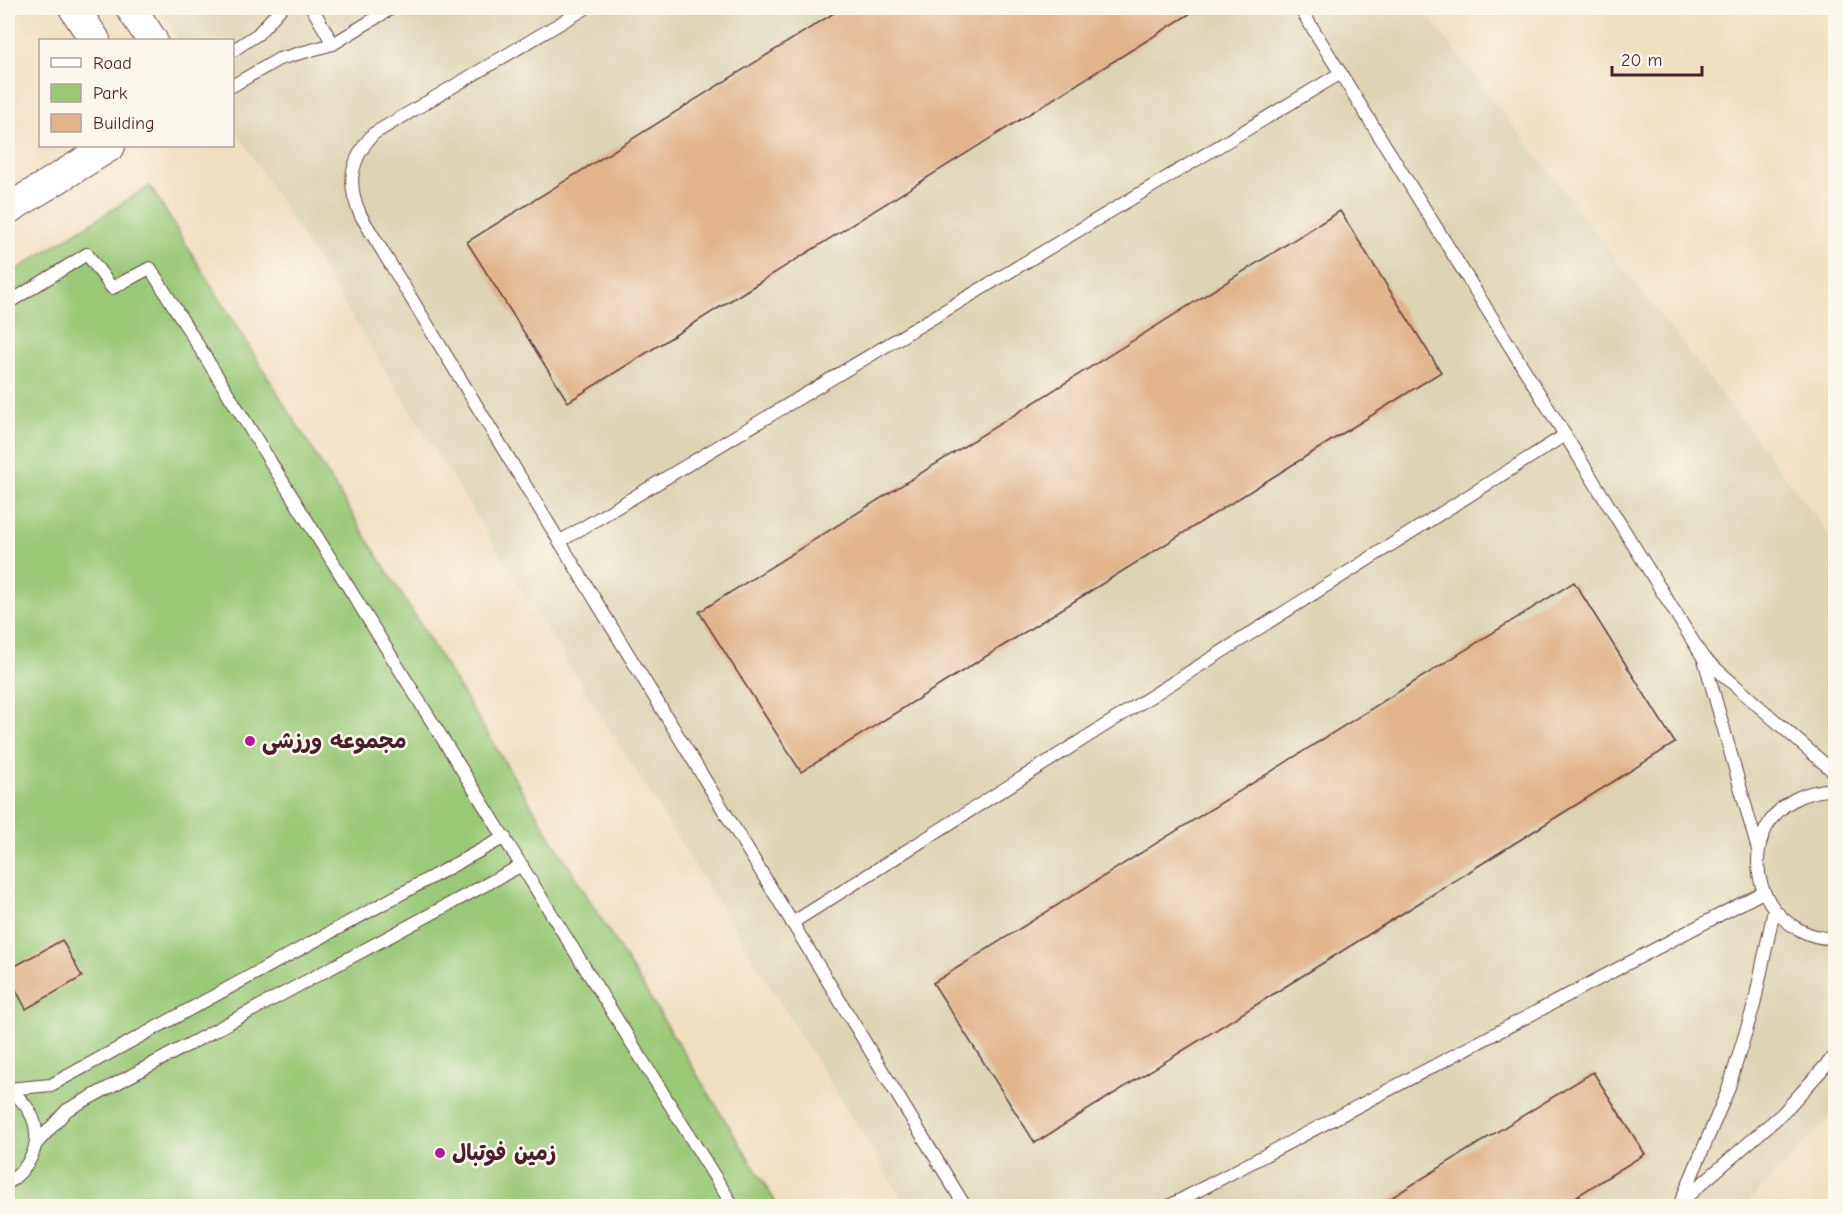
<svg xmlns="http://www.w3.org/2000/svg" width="1843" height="1214" font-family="'Comic Neue','Playpen Sans Arabic',sans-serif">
<rect width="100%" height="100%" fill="#fbf7ec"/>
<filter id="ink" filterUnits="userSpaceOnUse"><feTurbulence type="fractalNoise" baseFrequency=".0167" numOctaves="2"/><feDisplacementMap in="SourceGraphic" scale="12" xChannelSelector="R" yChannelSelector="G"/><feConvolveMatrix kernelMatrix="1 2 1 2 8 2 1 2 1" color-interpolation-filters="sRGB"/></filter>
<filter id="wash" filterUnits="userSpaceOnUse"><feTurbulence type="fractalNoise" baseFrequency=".008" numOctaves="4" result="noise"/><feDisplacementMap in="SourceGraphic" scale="24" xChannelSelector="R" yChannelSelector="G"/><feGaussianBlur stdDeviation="1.35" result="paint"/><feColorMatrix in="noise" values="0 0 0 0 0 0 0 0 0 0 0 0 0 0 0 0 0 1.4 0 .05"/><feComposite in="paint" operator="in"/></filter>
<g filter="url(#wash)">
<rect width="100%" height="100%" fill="#f0dfbf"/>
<path fill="#ddd4b4" d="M158,8h1264l413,533v570l-90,95h-838l-674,-1080 -1,-86h-53z"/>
<path fill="#99c877" stroke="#727451" stroke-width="1.5" d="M150,186l628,1020h-770v-931z"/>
<g id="blocks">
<g fill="#e1b48c">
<path d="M842,8h357l-631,394 -101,-160z"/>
<path d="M1340,211l101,161 -640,400 -102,-160z"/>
<path d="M1574,582l101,161 -640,400 -102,-160z"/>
<path d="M62,940l20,37 -56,32 -18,-34v-5z"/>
<path d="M1593,1072l52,82 -84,52h-183z"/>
</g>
</g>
</g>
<g filter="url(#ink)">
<use href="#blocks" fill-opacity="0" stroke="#633c41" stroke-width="1.5"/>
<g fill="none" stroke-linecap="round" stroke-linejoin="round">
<g stroke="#633c41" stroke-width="14">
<g id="service">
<path d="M312,8l21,36"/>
<path d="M586,8l-213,126c-23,27 -27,50 -12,82l604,990"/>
<path d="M1300,8l404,651 54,191"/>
<path d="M232,51l26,-17 23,-26"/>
<path d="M232,86l47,-27 54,-15 59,-36"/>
<path d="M8,303l79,-49 25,34 38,-20 583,938"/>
<path d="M559,542l782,-469"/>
<path d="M1705,659l131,115"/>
<path d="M1836,789c-15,1 -28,3 -41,10 -53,29 -47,105 5,131 11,6 23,9 36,8"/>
<path d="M792,923l773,-488"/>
<path d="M8,1089l43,-4 454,-248"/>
<path d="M8,1089c38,27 37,67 0,94"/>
<path d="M36,1144l31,-34 455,-245"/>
<path d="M1683,1200l100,-87 53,-59"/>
<path d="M1681,1201l47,-111 26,-85 20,-95"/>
<path d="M1169,1206l594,-314"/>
</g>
</g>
<g stroke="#633c41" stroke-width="32">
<g id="tertiary">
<path d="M74,8l21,32"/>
<path d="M131,8l21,32"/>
<path d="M8,209l102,-63"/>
</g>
</g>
<use href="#service" stroke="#fff" stroke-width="12"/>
<use href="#tertiary" stroke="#fff" stroke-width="30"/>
</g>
</g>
<g fill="#b5179e" stroke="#fbf7ec" stroke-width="2">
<circle cx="250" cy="741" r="6"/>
<circle cx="440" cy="1153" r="6"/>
</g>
<g text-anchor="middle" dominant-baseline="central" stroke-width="5" stroke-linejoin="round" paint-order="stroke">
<g font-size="22" font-weight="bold" fill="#4a1f2b" stroke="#fbf7ec" text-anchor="start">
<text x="262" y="741">مجموعه ورزشی</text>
<text x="452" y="1153">زمین فوتبال</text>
</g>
</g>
<rect width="1843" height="1214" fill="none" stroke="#fbf7ec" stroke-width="30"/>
<rect x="39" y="39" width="195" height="108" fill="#fbf7ec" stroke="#b4a19f" stroke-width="1.5"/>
<rect x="51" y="58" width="30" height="9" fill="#ffffff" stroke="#b4a19f" stroke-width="1.5"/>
<text x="93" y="69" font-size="18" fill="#4a1f2b">Road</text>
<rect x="51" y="84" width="30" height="18" fill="#99c877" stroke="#b4a19f" stroke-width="1.5"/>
<text x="93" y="99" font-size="18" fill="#4a1f2b">Park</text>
<rect x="51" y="114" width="30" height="18" fill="#e1b48c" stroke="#b4a19f" stroke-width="1.5"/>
<text x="93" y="129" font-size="18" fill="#4a1f2b">Building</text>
<path d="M1612 66v9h90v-9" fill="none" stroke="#4a1f2b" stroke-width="3"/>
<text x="1621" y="66" font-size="18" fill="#4a1f2b" stroke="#fbf7ec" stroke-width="4.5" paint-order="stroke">20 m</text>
</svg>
